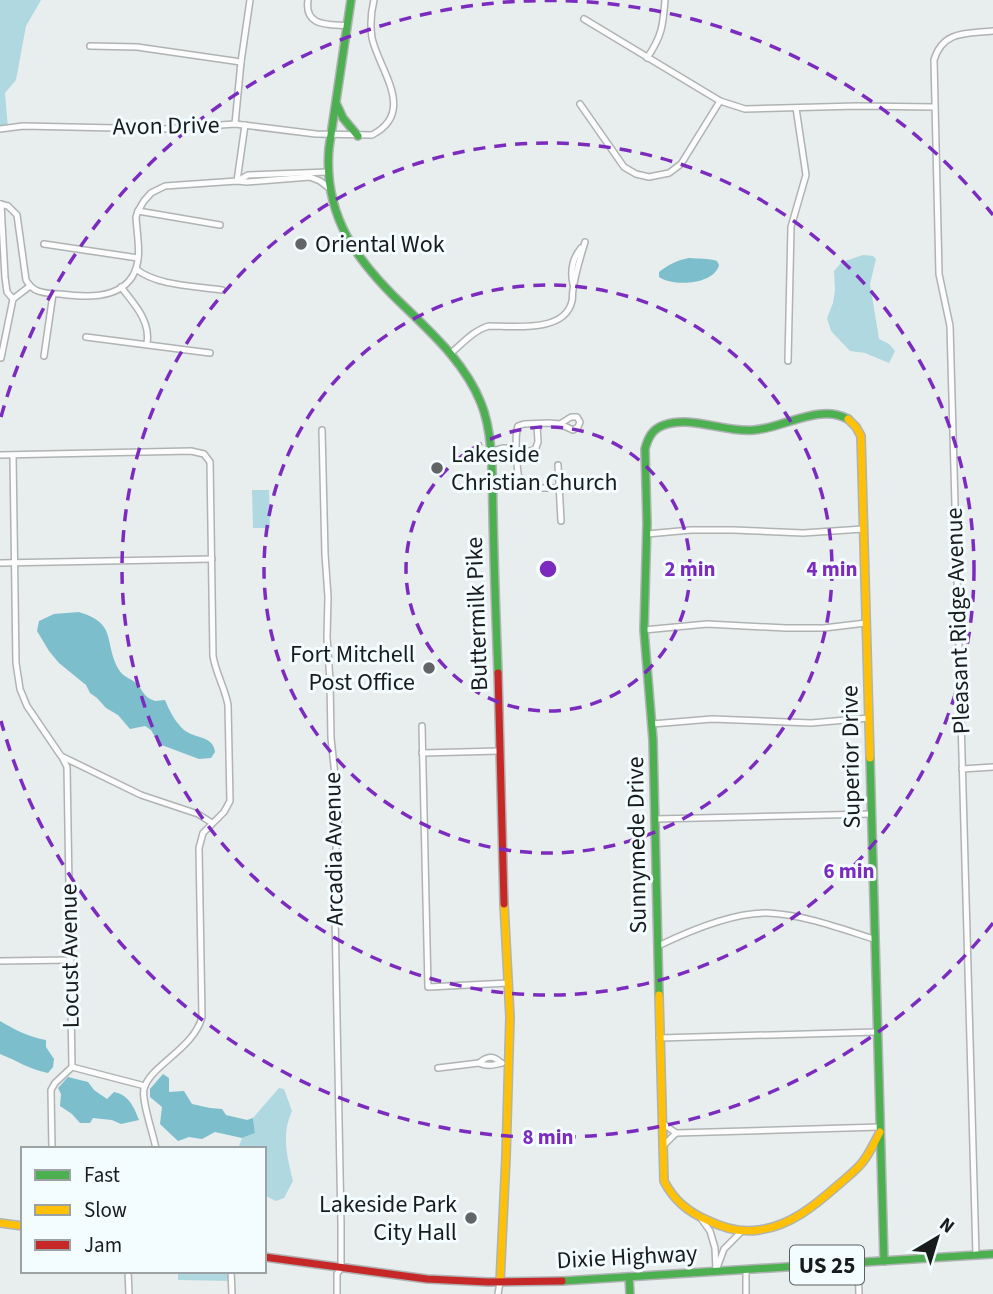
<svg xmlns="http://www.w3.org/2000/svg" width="993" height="1294" font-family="'Source Sans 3',sans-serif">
<rect width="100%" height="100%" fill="#e8eded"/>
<g fill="#b0d8e0">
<path d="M0,0h41l-15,26 -10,54 -11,13 3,35 -8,1z"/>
<path d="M863,255l10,1 3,3 -6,25 9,55 10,5 6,7 -6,12 -24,-10 -15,-2 -19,-20 -4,-13 6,-15 2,-13 -1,-19 8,-9z"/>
<path d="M252,490h17l1,38h-17z"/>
<path d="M279,1088l5,1 8,22c-11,23 -5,46 1,70l-9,17 -8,3 -12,-6v-46h-26l4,-11 13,-5 -2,-15z"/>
<path d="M178,1271h53l1,10 -54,-1z"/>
</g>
<g fill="#7cbecb">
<path d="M689,258c10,1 19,0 28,3l2,4c-5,20 -46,22 -60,12v-5c9,-7 18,-12 30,-14z"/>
<path d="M79,612c39,12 24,29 40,58 4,7 11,8 17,13 4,3 6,9 10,13 2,2 6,4 9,5l10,-1c4,10 10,22 19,30 11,9 29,5 31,22l-4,6 -12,1 -40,-15 -8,-14 -6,-4 -15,3 -12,-14 -12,-7 -9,-10 -7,-5 -4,-8 -27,-22 -10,-12 -12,-20 2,-10 15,-7z"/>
<path d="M0,1021c15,9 29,16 46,19v7l8,12 -1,8 -5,6c-20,-4 -30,-12 -48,-19z"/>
<path d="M163,1074l6,4v14l15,-1 8,13 18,4 12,1 4,6 21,5 6,-2 2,15 -13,5 -27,-6 -13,7 -13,-2 -11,4 -18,-17 2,-17 -12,-10v-8z"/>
<path d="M68,1077l20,5 6,8 13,9 7,-7c15,3 20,15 25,28l-18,4 -9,-4 -19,-2 -3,5h-10l-8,-9 -12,-8 1,-12 -3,-6z"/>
</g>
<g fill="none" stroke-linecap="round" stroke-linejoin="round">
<g stroke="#afb3b3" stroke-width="8">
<g id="street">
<path d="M308,0c-4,27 20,24 40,26"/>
<path d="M584,19l136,82 25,8 112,-3 77,1"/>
<path d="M90,46l47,1 104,15"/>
<path d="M647,58c15,-22 16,-32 18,-58"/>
<path d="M580,104l44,63 12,7 13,3 20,-4 12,-9 39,-63"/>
<path d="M235,124l6,-62 9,-62"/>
<path d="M0,129l23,-3 140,3 72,-5 81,10 56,1c45,-23 7,-65 0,-97 -2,-13 -1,-26 2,-38"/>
<path d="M239,180l9,-5 80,-3"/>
<path d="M237,181l8,-56"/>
<path d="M0,204l8,2 9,9 9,65c3,5 6,9 12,11 6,2 15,3 22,3 23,3 57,6 72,-17 11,-17 5,-40 4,-60l2,-6 6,-10 7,-8 14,-7 72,-5 10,1 63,-5 10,4 9,7"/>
<path d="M1,204l4,73 2,15 6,7"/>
<path d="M138,211l82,14"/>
<path d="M44,244l94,14"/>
<path d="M136,269c21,17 59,17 86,21"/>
<path d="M573,284c-3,-14 -1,-25 8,-36"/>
<path d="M121,287c13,17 30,34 26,57"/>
<path d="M86,337l124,16"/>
<path d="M451,353c12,-10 23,-23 38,-27 25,0 76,7 83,-25 1,-3 0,-7 1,-11 2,-16 7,-32 12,-48"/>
<path d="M44,356l9,-62"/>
<path d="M1,358l12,-59 17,-13"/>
<path d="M788,361l3,-134 15,-52 -10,-67"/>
<path d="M322,430l3,124 3,43 -1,40 3,44 1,57 8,75 -4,48v53l6,310v44l-4,6v20"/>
<path d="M490,453l21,1 24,-4 3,-8 -1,-18"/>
<path d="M491,453c10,-6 16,-7 26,-1"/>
<path d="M0,455l191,-4 13,3 6,8 3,194c3,18 12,32 15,49l2,96 -6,11 -21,21 -4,15 3,169c-8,32 -53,49 -58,72 -3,11 10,47 12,60"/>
<path d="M13,455l3,208 4,26 7,17 34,50 80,39 57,19 14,9"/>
<path d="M558,465l3,56"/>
<path d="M559,488h-32l-7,-4c-3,-12 -6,-47 -2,-58l6,-2 25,-1 11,1 13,6 5,-3 2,-5 -3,-5h-6l-11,7"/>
<path d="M647,534l44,-4h42l70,3 60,-4"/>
<path d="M0,563l212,-4"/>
<path d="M644,630l63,-6 79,4h38l42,-5"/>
<path d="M652,724l60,-5 99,4 58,-5"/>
<path d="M422,726l6,261 81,-4"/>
<path d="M422,753l78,-2"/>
<path d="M62,757l5,10 5,300"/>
<path d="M962,769l31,-2"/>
<path d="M655,819l216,-5"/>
<path d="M658,946c31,-15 75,-34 110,-33 37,2 71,15 106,26"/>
<path d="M0,961l71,-1"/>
<path d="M659,1038l218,-6"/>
<path d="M479,1063c9,4 14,2 23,0"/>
<path d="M72,1067l73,19"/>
<path d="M438,1068l41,-5c8,-7 14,-8 22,0"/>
<path d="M662,1123l14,10 204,-6"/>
<path d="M663,1146l13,-13"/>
<path d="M52,1149l-1,-59 4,-7 17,-16"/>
<path d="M700,1217l10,14 5,17 1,23"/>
<path d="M976,1255l-26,-929 -11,-52 -5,-214c9,-30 33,-26 59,-29"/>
<path d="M858,1263l1,31"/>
<path d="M717,1268l7,-19 17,-17"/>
<path d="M746,1270v24"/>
<path d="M128,1271l1,23"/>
<path d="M231,1271l1,23"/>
<path d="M498,1294l2,-12"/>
</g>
</g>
<g stroke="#afb3b3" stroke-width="10">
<g id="fast">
<path d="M351,0l-22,148c-6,69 29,115 77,160 29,28 60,57 75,95 13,32 11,76 12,111 1,53 3,106 5,159"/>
<path d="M337,105l6,13 15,18"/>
<path d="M870,758l14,503"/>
<path d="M659,995l-6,-255 -9,-110 3,-107 -2,-74c3,-11 7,-20 19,-24 29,-10 60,8 90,5 30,-2 65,-27 94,-11"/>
<path d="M629,1277l1,17"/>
<path d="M562,1281l431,-27"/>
</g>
</g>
<g stroke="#afb3b3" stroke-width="10">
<g id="slow">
<path d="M848,419l8,8 5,9 9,322"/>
<path d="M659,995l5,186c9,18 24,31 43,39 16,8 33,13 52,10 31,-4 55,-24 78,-44 8,-7 17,-14 24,-22 8,-9 13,-21 19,-32"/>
<path d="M0,1223l23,3"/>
<path d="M500,1282l6,-125 4,-140 -6,-113"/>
</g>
</g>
<g stroke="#afb3b3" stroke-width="10">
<g id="jam">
<path d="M498,673l6,231"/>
<path d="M264,1257l163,22 61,3 74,-1"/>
</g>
</g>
<use href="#street" stroke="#fcfcfc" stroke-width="5"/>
<use href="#fast" stroke="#4caf50" stroke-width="7"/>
<use href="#slow" stroke="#ffc107" stroke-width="7"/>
<use href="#jam" stroke="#c62828" stroke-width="7"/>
</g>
<g fill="none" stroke="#7b2cbf" stroke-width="3.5" stroke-dasharray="12 9">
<circle cx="548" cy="569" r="142"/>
<circle cx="548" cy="569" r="284"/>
<circle cx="548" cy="569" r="426"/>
<path d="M993 923A568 568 0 0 1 1 721M1 417A568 568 0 0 1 993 215"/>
</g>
<g fill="#616566" stroke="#f3fcfe" stroke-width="2.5">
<circle cx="301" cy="244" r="7"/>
<circle cx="437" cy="468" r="7"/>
<circle cx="429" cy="668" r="7"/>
<circle cx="471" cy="1218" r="7"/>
</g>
<g text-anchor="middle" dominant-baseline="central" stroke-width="6" stroke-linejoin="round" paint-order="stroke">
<rect fill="#f3fcfe" stroke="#5a5f60" stroke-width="2" x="790" y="1245.5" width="74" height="39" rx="5"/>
<g font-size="23" font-weight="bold" fill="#191c1d">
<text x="827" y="1265">US 25</text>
</g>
<g font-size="24" fill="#191c1d" stroke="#f3fcfe">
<text transform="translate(166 126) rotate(-1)">Avon Drive</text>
<text transform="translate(477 614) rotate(-92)">Buttermilk Pike</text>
<text transform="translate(958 621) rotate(-92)">Pleasant Ridge Avenue</text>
<text transform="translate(851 757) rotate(-91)">Superior Drive</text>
<text transform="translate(637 845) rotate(-91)">Sunnymede Drive</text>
<text transform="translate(334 849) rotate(-91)">Arcadia Avenue</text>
<text transform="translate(70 956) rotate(-91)">Locust Avenue</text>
<text transform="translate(627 1257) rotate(-3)">Dixie Highway</text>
</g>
<g font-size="24" fill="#191c1d" stroke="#f3fcfe" text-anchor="start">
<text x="315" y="244">Oriental Wok</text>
<text x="451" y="454">Lakeside<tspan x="451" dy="28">Christian Church</tspan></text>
<text x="415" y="654" text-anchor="end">Fort Mitchell<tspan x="415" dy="28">Post Office</tspan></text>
<text x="457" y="1204" text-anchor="end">Lakeside Park<tspan x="457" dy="28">City Hall</tspan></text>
</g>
</g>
<circle cx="548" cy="569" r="10" fill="#7b2cbf" stroke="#f3fcfe" stroke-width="3.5"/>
<g font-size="21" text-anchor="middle" font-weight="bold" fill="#7b2cbf" stroke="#f3fcfe" stroke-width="6" stroke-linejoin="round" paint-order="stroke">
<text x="690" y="576">2 min</text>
<text x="832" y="576">4 min</text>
<text x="849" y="878">6 min</text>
<text x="548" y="1144">8 min</text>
</g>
<rect x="21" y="1147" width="245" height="126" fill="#f3fcfe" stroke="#9ca2a4" stroke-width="2"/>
<rect x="35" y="1170" width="35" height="10" fill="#4caf50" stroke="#9ca2a4" stroke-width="2"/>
<text x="84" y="1182" font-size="21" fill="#191c1d">Fast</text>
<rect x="35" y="1205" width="35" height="10" fill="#ffc107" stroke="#9ca2a4" stroke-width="2"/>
<text x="84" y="1217" font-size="21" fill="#191c1d">Slow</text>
<rect x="35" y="1240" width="35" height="10" fill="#c62828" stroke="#9ca2a4" stroke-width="2"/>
<text x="84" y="1252" font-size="21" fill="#191c1d">Jam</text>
<g transform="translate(937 1238) rotate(38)" stroke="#f3fcfe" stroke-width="5" paint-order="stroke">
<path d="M0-5L12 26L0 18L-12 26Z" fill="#191c1d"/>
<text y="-10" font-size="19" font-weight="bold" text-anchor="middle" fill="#191c1d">N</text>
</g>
</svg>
